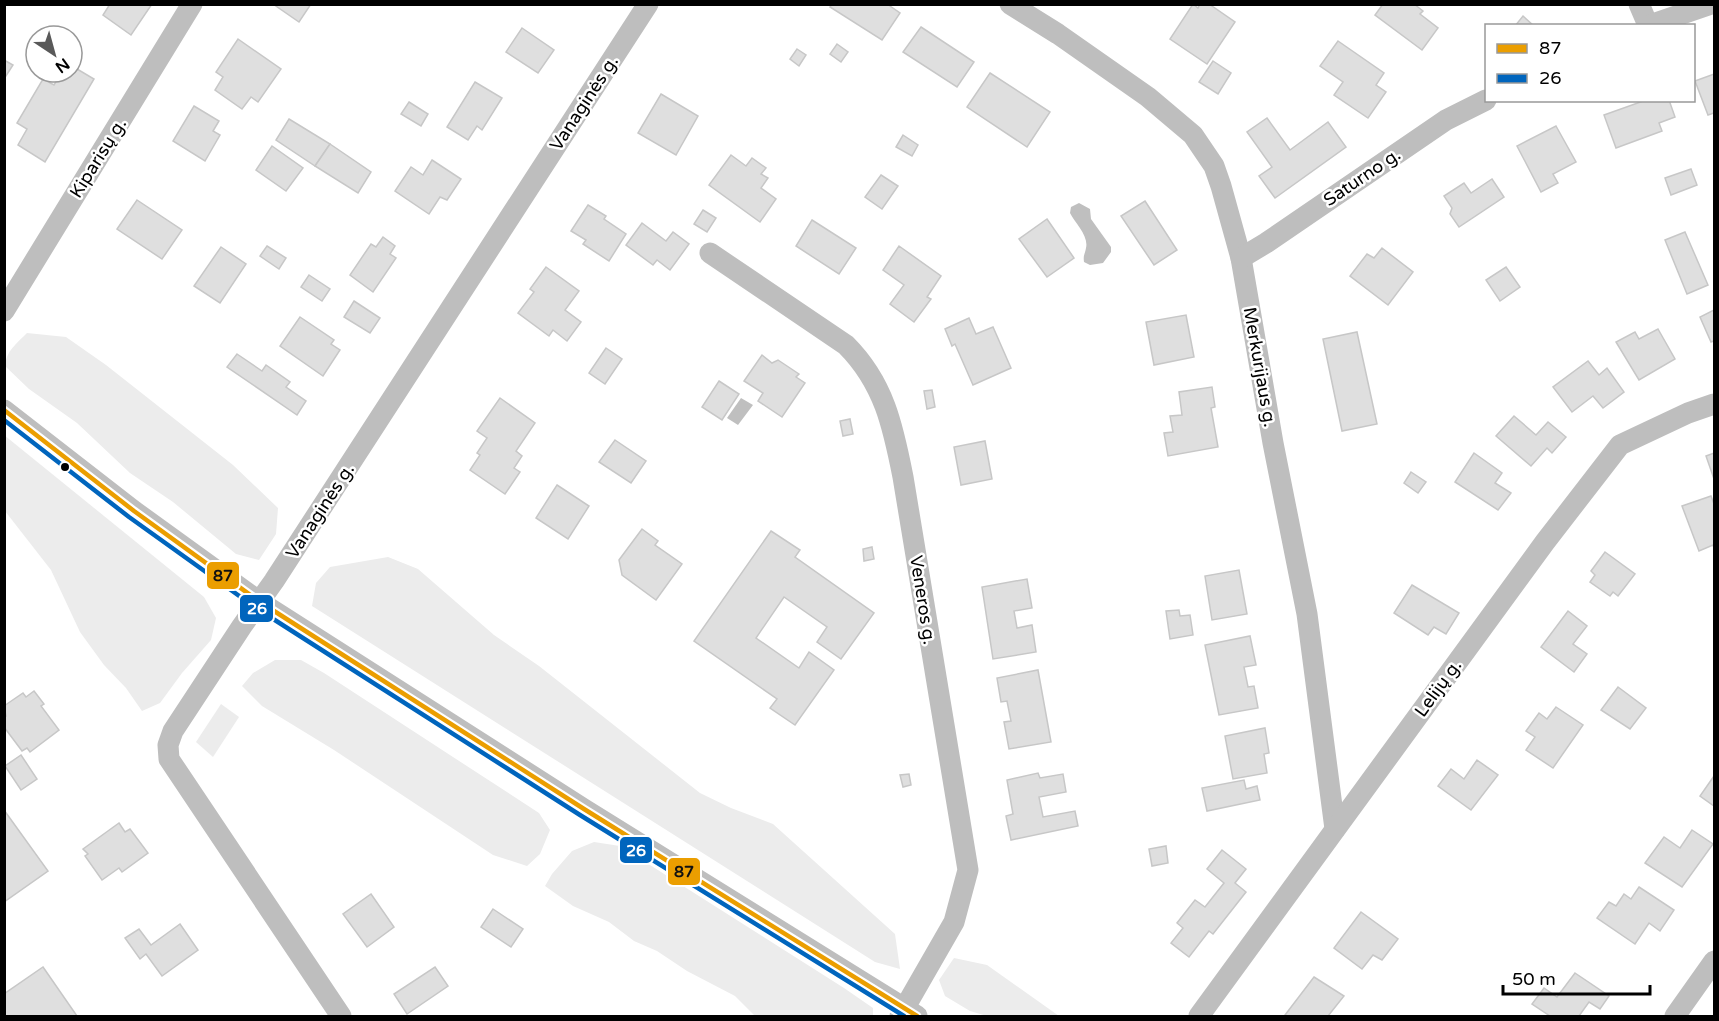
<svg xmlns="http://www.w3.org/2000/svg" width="1719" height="1021" font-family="'Varela Round',sans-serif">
<rect width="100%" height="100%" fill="#fff"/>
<g fill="#ececec">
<path d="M27,333l39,4 40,28 127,100 45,43 -2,26 -17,26 -23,-6 -63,-52 -43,-29 -53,-50 -48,-34 -24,-23c1,-15 12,-23 22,-33z"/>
<path d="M4,435l200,162 12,21 -5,22 -29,33 -22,30 -18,8 -16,-23 -22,-23 -24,-33 -29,-62 -46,-59z"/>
<path d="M388,557l30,12 76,66 45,31 161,127 31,15 42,16 122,110 5,35 -25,-7 -563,-356 4,-23 14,-16z"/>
<path d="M275,660h26l23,13 215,140 11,17 -10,24 -13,12 -34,-11 -159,-105 -72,-44 -20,-20 11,-13z"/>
<path d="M221,704l18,13 -26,40 -17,-15z"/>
<path d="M594,842l26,4 224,142 29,20v8h-118l-20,-20 -48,-25 -30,-20 -23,-10 -25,-19 -36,-16 -28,-20 7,-12 20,-23z"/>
<path d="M954,958l33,7 72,51h-72l-17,-5 -25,-15 -6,-16z"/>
</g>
<g fill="#bfbfbf">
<path d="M1079,203l11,6 1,10 20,28v5l-8,11 -13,2 -6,-3c-1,-7 1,-8 2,-14 3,-12 -11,-25 -16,-35l1,-6z"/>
<path d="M741,398l12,7 -15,20 -11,-7z"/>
</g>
<g fill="#dfdfdf" stroke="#c7c7c7" stroke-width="1.5">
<path d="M110,4h42l-21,31 -28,-20z"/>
<path d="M273,4h38l-12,18z"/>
<path d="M832,4h55l13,9 -18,27 -52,-33z"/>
<path d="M1193,4l5,4 2,-4h9l26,18 -28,42 -37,-25z"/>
<path d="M1383,4h31l9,7 -3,3 18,14 -16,22 -47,-35z"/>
<path d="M1523,16l11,10h-19z"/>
<path d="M921,27l53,35 -17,25 -54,-35z"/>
<path d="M522,28l32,22 -16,23 -32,-21z"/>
<path d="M238,39l43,30 -23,33 -7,-5 -9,12 -27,-19 8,-13 -7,-5z"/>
<path d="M1338,41l46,32 -8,12 10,7 -18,26 -34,-23 9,-13 -23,-16z"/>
<path d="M837,44l11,8 -7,10 -11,-8z"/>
<path d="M797,49l9,6 -7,11 -9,-7z"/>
<path d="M4,60l9,5 -9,14z"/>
<path d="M1213,61l18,12 -13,21 -19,-12z"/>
<path d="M72,66l22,13 -49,83 -27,-17 9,-16 -10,-6 26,-44 11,6 8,-13h10z"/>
<path d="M990,73l60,39 -23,35 -60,-40z"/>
<path d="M1714,74v39l-6,2 -13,-34z"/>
<path d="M475,82l27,16 -20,32 -5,-4 -9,14 -21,-13z"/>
<path d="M661,94l37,22 -22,39 -38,-22z"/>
<path d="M1646,100h23l6,17 -16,6 3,8 -46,17 -12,-33z"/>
<path d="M409,102l19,12 -7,12 -20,-12z"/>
<path d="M194,106l25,15 -6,10 7,4 -15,26 -32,-20z"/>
<path d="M1267,118l23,32 38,-28 18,25 -71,51 -16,-22 13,-9 -25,-35z"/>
<path d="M289,119l41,25 -15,22 -39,-26z"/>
<path d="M1556,126l20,36 -23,12 5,9 -17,9 -24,-46z"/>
<path d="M903,135l15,10 -6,11 -16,-9z"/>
<path d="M330,144l41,28 -13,21 -43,-27z"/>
<path d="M272,146l31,22 -17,23 -30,-21z"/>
<path d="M731,155l15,11 6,-8 14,10 -5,6 7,4 -7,10 15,11 -16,23 -51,-37z"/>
<path d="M432,160l29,19 -14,21 -7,-3 -11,17 -34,-23 16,-24 12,8z"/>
<path d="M1691,169l6,16 -26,10 -6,-17z"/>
<path d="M881,175l17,11 -16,23 -17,-12z"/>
<path d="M1492,179l12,18 -45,30 -9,-13 2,-6 -8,-12 20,-13 7,10z"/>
<path d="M137,200l45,30 -20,29 -45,-30z"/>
<path d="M1145,201l32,49 -23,15 -33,-49z"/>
<path d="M588,205l18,11 -2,3 22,15 -17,27 -26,-17 3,-4 -15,-9z"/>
<path d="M703,210l13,8 -9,14 -13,-8z"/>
<path d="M1047,219l27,39 -27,19 -28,-38z"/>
<path d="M812,220l44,28 -17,26 -43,-28z"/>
<path d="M642,223l24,18 7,-9 16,12 -19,26 -13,-10 -4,5 -27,-20z"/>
<path d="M1685,232l23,53 -21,9 -22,-54z"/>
<path d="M383,237l12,9 -5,8 6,4 -23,34 -23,-17 21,-31 5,3z"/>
<path d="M267,246l19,12 -7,11 -19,-13z"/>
<path d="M899,246l42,30 -14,21 4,2 -17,23 -24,-18 14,-19 -21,-15z"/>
<path d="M221,247l25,17 -26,39 -26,-17z"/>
<path d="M1382,248l31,24 -25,33 -38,-29 17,-22 7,4z"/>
<path d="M546,267l33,24 -14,19 16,12 -14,19 -14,-11 -4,6 -31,-23 16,-21 -4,-3z"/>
<path d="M1506,267l14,20 -20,14 -14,-21z"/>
<path d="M309,275l21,14 -8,12 -21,-14z"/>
<path d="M354,301l26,17 -10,15 -26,-16z"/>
<path d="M1714,310v31l-3,1 -11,-25z"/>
<path d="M1186,315l8,42 -40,8 -8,-43z"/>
<path d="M300,317l34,23 -3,4 9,6 -17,26 -43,-30z"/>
<path d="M969,318l7,16 17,-7 18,41 -38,17 -18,-41 -3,2 -7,-17z"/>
<path d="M1658,329l17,30 -36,21 -23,-38 19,-10 4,7z"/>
<path d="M1357,332l20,92 -35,7 -19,-92z"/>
<path d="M606,348l16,11 -17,25 -16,-11z"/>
<path d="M237,354l25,17 4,-6 24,17 -4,5 20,14 -9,14 -70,-48z"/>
<path d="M762,355l10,8 6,-3 21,14 -3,3 9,6 -23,34 -24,-16 5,-8 -19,-12z"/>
<path d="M1588,361l11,14 8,-7 17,24 -21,16 -10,-12 -21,16 -19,-25z"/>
<path d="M719,381l20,13 -17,26 -20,-13z"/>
<path d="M1212,387l3,20 -4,1 7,39 -50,9 -4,-23 9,-1 -3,-16 12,-1 -3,-23z"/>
<path d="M932,390l3,17 -8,2 -3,-18z"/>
<path d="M500,398l35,25 -19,28 6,5 -8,12 6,4 -15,22 -35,-24 10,-15 -3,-2 10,-15 -10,-7z"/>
<path d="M1514,416l22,19 12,-13 18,15 -14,16 -5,-5 -16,18 -35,-30z"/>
<path d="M850,419l3,15 -10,2 -3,-15z"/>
<path d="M615,440l31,21 -15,22 -32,-21z"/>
<path d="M985,441l7,38 -31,6 -7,-38z"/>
<path d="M1474,453l28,20 -7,10 16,10 -13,17 -43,-28z"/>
<path d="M1714,453v26l-8,-23z"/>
<path d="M1411,472l15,10 -8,11 -14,-10z"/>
<path d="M557,485l32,21 -21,33 -32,-21z"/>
<path d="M1711,496l3,8v44l-1,-3 -14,6 -17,-45z"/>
<path d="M642,529l16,12 -3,4 27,19 -26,36 -34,-25 -3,-15z"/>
<path d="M771,531l29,19 -5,7 79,56 -33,46 -24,-17 10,-15 -43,-30 -28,41 43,30 10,-16 25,18 -39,55 -25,-17 7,-9 -83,-58z"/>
<path d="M872,547l2,12 -10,2 -1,-12z"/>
<path d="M1605,552l30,22 -17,22 -5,-4 -3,4 -20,-14 5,-7 -4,-4z"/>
<path d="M1239,570l8,44 -35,6 -7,-44z"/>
<path d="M1027,579l5,29 -18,3 3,17 15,-3 4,27 -43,7 -11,-72z"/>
<path d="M1412,585l47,28 -13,21 -12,-7 -6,8 -34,-22z"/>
<path d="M1179,610l1,6 10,-1 3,20 -23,4 -4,-28z"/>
<path d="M1568,611l19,15 -14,18 14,10 -13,18 -33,-25z"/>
<path d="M1250,636l6,29 -12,2 4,20 6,-1 4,22 -39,7 -14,-70z"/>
<path d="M1038,670l13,72 -42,7 -5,-27 7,-1 -4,-20 -6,1 -4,-24z"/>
<path d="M1618,687l28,21 -16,21 -29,-19z"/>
<path d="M34,691l10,13 -3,2 18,24 -29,22 -3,-4 -5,3 -18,-24v-10l2,-1 -2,-10 19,-13 3,4z"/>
<path d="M1556,707l27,18 -30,43 -27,-18 9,-13 -9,-6 13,-18 8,6z"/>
<path d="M1265,728l4,25 -5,1 3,19 -34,6 -8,-43z"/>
<path d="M21,755l16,24 -16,11 -16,-24z"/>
<path d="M1477,760l21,15 -27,35 -33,-24 13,-17 13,10z"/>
<path d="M1038,773l2,5 23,-4 3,18 -27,5 4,20 32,-6 3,15 -67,14 -5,-24 7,-2 -6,-34z"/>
<path d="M909,774l2,11 -8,2 -3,-12z"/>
<path d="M1714,776v30l-14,-10z"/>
<path d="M1244,780l2,9 11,-3 3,14 -53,11 -5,-23z"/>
<path d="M4,810l44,61 -44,31z"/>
<path d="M119,823l6,9 5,-3 18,24 -26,19 -3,-4 -17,12 -17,-24 3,-2 -5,-5z"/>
<path d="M1692,830l21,14 -31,43 -37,-24 19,-26 16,11z"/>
<path d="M1166,846l2,17 -16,3 -3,-17z"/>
<path d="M1222,850l24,19 -11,14 11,9 -33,42 -4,-3 -20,26 -18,-14 12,-15 -6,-5 18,-23 10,7 19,-24 -17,-14z"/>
<path d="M1639,887l35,23 -14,21 -11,-8 -14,21 -38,-26 12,-16 7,4 8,-12 7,5z"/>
<path d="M371,894l23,33 -27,20 -24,-33z"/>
<path d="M493,909l30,20 -12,18 -30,-20z"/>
<path d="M1361,912l37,27 -16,21 -9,-5 -11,14 -28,-21z"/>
<path d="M180,924l18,26 -36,26 -16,-22 -6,5 -15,-21 14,-9 12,16z"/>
<path d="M43,967l34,49h-73v-22z"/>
<path d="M435,967l13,19 -41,28 -13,-20z"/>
<path d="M1575,973l34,23 -9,13 -11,-7 -10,14h-29l-18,-12 12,-16 13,9z"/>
<path d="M1314,977l30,19 -16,20h-41l-2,-1z"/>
</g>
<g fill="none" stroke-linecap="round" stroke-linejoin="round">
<g stroke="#bebebe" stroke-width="21">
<path d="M1010,4l48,30 90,63 45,38 21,31 7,20 20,72 32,185 34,171 28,215"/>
<path d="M1639,4l9,21"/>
<path d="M1647,26l64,-22"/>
<path d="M710,253l136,92c38,38 47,81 57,132l65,393 -14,52 -54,94"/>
<path d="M1241,258l25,-15 180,-123 40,-20"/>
<path d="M4,311l188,-307"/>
<path d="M4,410l130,101 126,91 324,207 333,207"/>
<path d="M341,1016l-172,-257 -1,-14 5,-14 69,-105 32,-45 374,-577"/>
<path d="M1199,1016l346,-474 75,-97 68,-32 26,-9"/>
<path d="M1675,1016l39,-55"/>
</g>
<g stroke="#fff" stroke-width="9">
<path id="bus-1" d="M4,410l130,101 126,91 324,207 333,207"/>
</g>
<g stroke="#fff" stroke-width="9">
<path id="bus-2" d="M4,420l125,97 127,91 324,207 324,201"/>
</g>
<use href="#bus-1" stroke="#eb9e00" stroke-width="4.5"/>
<use href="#bus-2" stroke="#0065bd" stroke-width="4.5"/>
</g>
<circle fill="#000" stroke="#fff" stroke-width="2" cx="65" cy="467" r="5"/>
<g text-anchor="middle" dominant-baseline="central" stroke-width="5" stroke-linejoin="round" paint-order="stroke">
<g font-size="18" fill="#000" stroke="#fff">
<text transform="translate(584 103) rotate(-57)">Vanaginės g.</text>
<text transform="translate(98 158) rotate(-58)">Kiparisų g.</text>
<text transform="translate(1362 177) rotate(-34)">Saturno g.</text>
<text transform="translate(1260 367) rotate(80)">Merkurijaus g.</text>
<text transform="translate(320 511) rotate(-57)">Vanaginės g.</text>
<text transform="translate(923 600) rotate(81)">Veneros g.</text>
<text transform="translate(1438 688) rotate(-54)">Lelijų g.</text>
</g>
</g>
<g stroke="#fff" stroke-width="2">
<rect x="206" y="561" width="34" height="29" rx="6" fill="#eb9e00"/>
<rect x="239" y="594" width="35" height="29" rx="6" fill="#0065bd"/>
<rect x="619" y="836" width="34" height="28" rx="6" fill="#0065bd"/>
<rect x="667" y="857" width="34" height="29" rx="6" fill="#eb9e00"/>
</g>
<g font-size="16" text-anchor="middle" font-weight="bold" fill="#fff">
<text x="257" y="614">26</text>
<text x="636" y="856">26</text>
</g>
<g font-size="16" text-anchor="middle" font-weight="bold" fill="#111">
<text x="223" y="581">87</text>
<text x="684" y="877">87</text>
</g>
<rect width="1719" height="1021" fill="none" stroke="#000000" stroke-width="12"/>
<rect x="1485" y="24" width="210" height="78" fill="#ffffff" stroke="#999999" stroke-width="1.5"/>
<rect x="1497" y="44" width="30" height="9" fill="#eb9e00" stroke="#999999" stroke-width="1.5"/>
<text x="1539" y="54" font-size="18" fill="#000000">87</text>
<rect x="1497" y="74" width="30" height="9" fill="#0065bd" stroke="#999999" stroke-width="1.5"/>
<text x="1539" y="84" font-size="18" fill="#000000">26</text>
<g transform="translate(54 54) rotate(144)"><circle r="28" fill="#ffffff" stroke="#999999" stroke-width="1.5"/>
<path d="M0-4.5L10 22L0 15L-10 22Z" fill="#595959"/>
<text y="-9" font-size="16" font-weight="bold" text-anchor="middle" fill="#000000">N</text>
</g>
<path d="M1503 985v9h147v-9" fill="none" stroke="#000000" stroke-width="3"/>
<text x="1512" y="985" font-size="18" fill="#000000" stroke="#ffffff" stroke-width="4.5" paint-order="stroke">50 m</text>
</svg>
